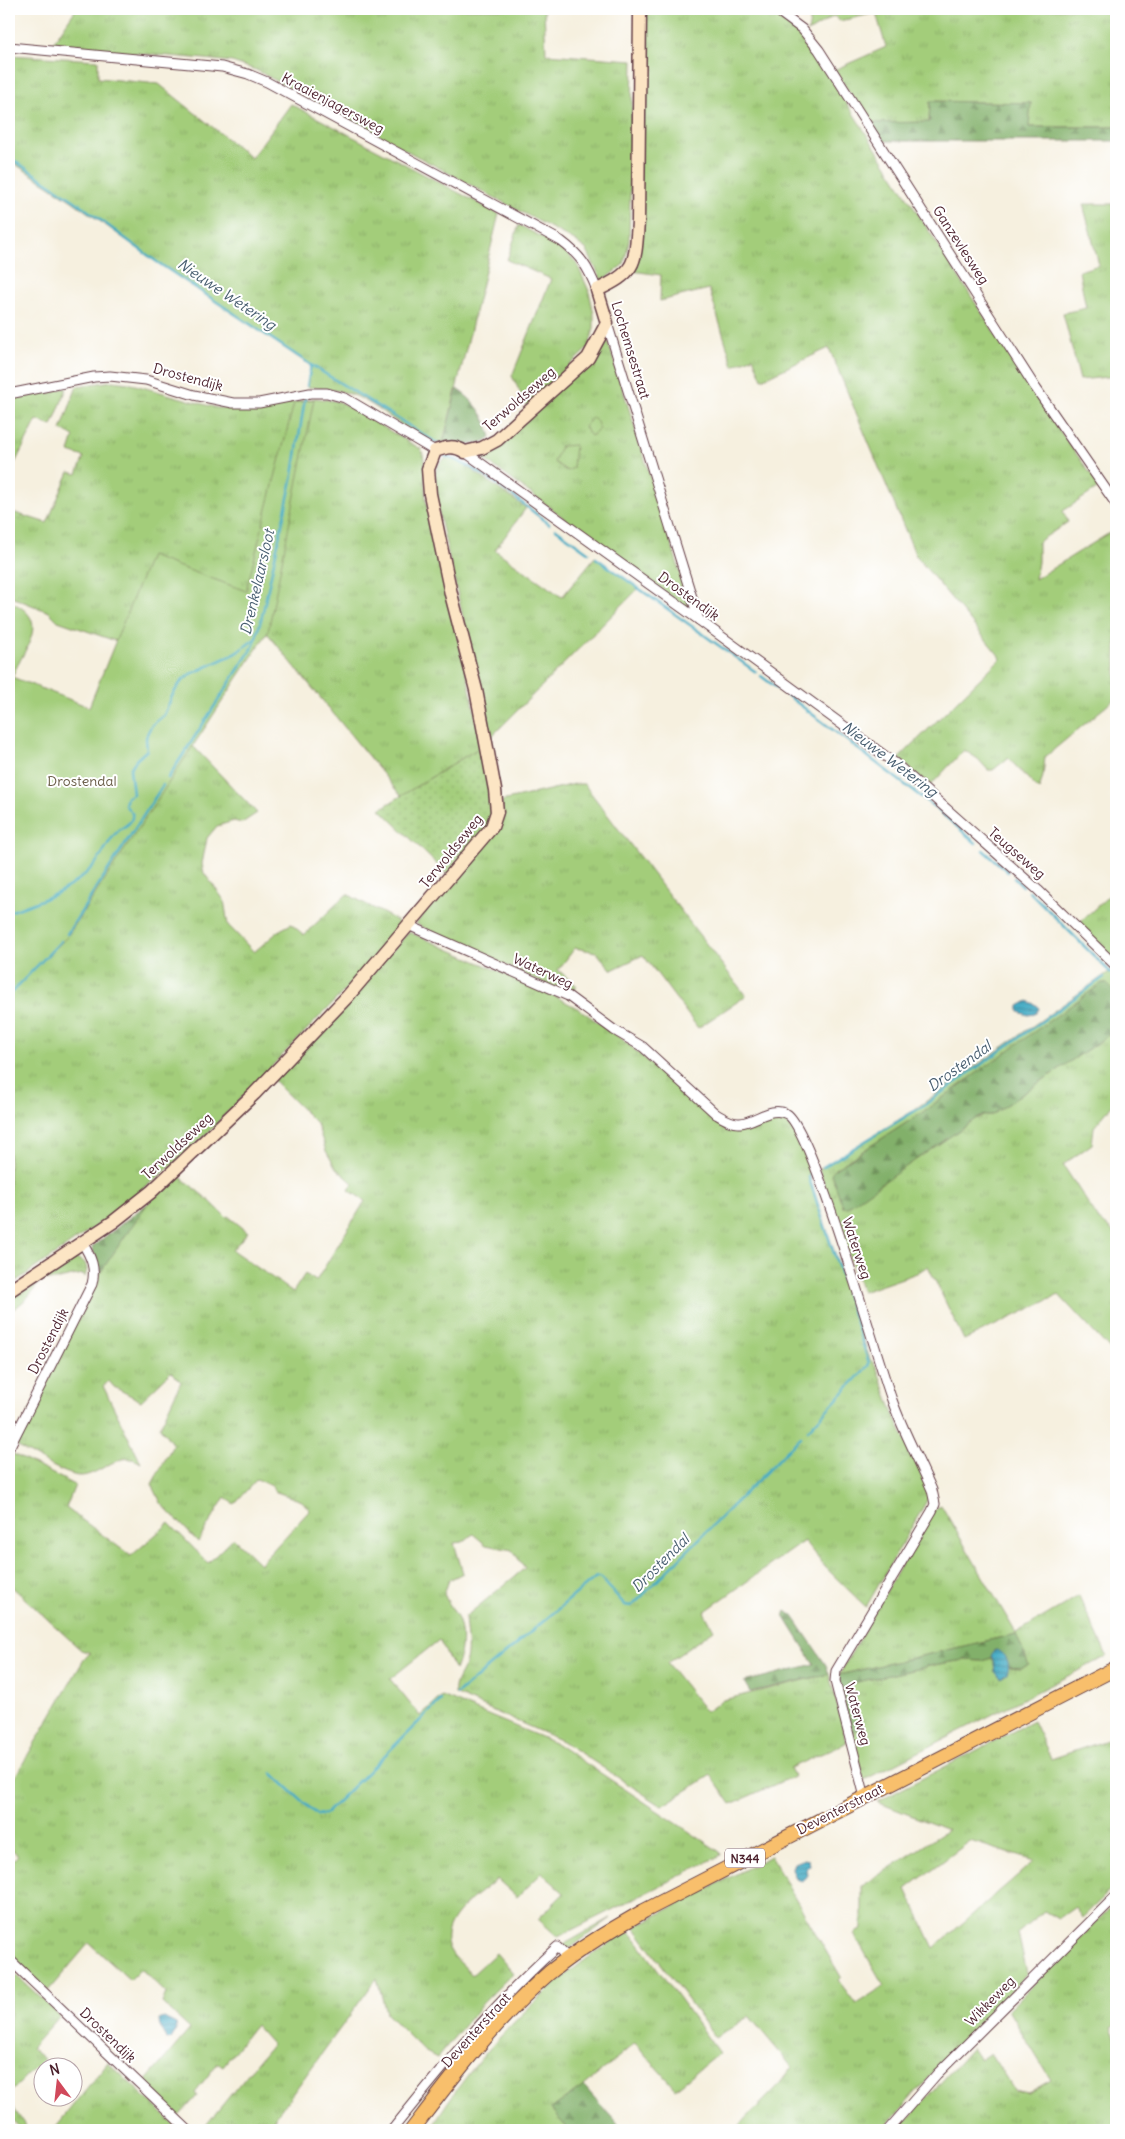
<svg xmlns="http://www.w3.org/2000/svg" width="1125" height="2139" font-family="Delius,sans-serif">
<defs>
<pattern id="grass-tufts" width="24" height="20" patternUnits="userSpaceOnUse" patternTransform="scale(1.25)"><rect width="24" height="20" fill="#a3cd7a"/><path d="M3 7l-1-3M5 7V3M7 7l1-3M15 17l-1-3M17 17v-4M19 17l1-3" fill="none" stroke="#8eb06a"/></pattern>
<pattern id="forest-firs" width="22" height="20" patternUnits="userSpaceOnUse" patternTransform="scale(1.25)"><rect width="22" height="20" fill="#82b06a"/><path d="M5 1l3.5 6h-7zM16 11l3.5 6h-7z" fill="#6c8f57"/></pattern>
<pattern id="garden-dots" width="8" height="8" patternUnits="userSpaceOnUse" patternTransform="scale(1.25)"><rect width="8" height="8" fill="#a3cd7a"/><path d="M2 2h.1M6 6h.1" fill="none" stroke="#8eb06a" stroke-width="1.8" stroke-linecap="round"/></pattern>
<pattern id="water-rules" width="6" height="5" patternUnits="userSpaceOnUse" patternTransform="scale(1.25)"><rect width="6" height="5" fill="#45acc5"/><path d="M0 2.5h6" fill="none" stroke="#3c8ba0"/></pattern>
</defs>
<rect width="100%" height="100%" fill="#fff"/>
<filter id="ink" filterUnits="userSpaceOnUse"><feTurbulence type="fractalNoise" baseFrequency=".02" numOctaves="2"/><feDisplacementMap in="SourceGraphic" scale="10" xChannelSelector="R" yChannelSelector="G"/><feConvolveMatrix kernelMatrix="1 2 1 2 8 2 1 2 1" color-interpolation-filters="sRGB"/></filter>
<filter id="wash" filterUnits="userSpaceOnUse"><feTurbulence type="fractalNoise" baseFrequency=".0096" numOctaves="4" result="noise"/><feDisplacementMap in="SourceGraphic" scale="20" xChannelSelector="R" yChannelSelector="G"/><feGaussianBlur stdDeviation="1.12" result="paint"/><feColorMatrix in="noise" values="0 0 0 0 0 0 0 0 0 0 0 0 0 0 0 0 0 1.4 0 .05"/><feComposite in="paint" operator="in"/></filter>
<g filter="url(#wash)">
<rect width="100%" height="100%" fill="#f6f0df"/>
<g fill="url(#grass-tufts)" stroke="#767652" fill-rule="evenodd">
<path d="M76,9h468l2,45 87,6 -4,182 -5,22 -22,17 -16,-32 -16,-11 -314,-168 -24,-8 -27,-3 -154,-13z"/>
<path d="M644,9h125l33,28 27,39 211,327 60,84 -37,24 5,11 -30,20v20l-3,17 81,-50v169l-71,59 -2,19 -4,14 -31,-32 -15,12h-5l-10,-11 -14,-9 -35,37 -30,-29 102,-100 -85,-102 -87,-208 -67,31 -9,-22 -20,9 -24,-77 -49,12 1,-26 -29,-4z"/>
<path d="M812,9h304v118h-88l3,-24 -101,-2 -1,22h-58l-37,-53 52,-23 -10,-34 -36,8 -6,-5 -26,16z"/>
<path d="M9,55l89,5v18l61,6 92,74 40,-54 208,110 -56,229c-32,-4 -58,-34 -87,-47 -16,-6 -33,-8 -49,-9l4,-21 -152,-102 -87,-63 -63,-41z"/>
<path d="M1083,204h33v172l-36,4 -17,-67 23,-5 -7,-37 20,-6z"/>
<path d="M519,225l39,21 18,16 13,29 5,24v13l-5,19 -62,59 -15,-30 39,-97 -44,-19z"/>
<path d="M602,339h5l86,274 -212,-156 -1,-2z"/>
<path d="M113,381l15,2 89,25 38,1 61,-11 24,4 81,47c6,12 3,37 5,52 18,81 40,163 56,245l-81,50 -133,-162 -18,2 -26,18 -44,21 -20,21 -20,40 -10,15 -21,17 -34,17 -22,15 -23,17 -21,21v-149l56,22 17,11c23,-4 23,-19 31,-38l-10,-9 6,-16 4,4 10,-2 7,-15 -72,-25 -9,-9 -40,-16v-85l38,12 22,-51 8,2 7,-17 -15,-5 5,-16 -13,-6 16,-44z"/>
<path d="M67,388l-15,38 -15,-6 -22,43 -6,-2v-61z"/>
<path d="M446,458l9,1 7,4 64,45 -31,42 67,47 33,-40 44,31 -148,149 -55,-236c-1,-15 -5,-35 10,-43z"/>
<path d="M191,744l66,69 -15,10 -8,-2 -17,5 -10,12 -5,26 2,9 20,27 4,25 26,27 26,-22 11,-6 13,11 43,-41 49,26 6,8 -27,31 -182,189 -84,69 -100,69v-292l51,-53z"/>
<path d="M575,784h9l162,212 -48,32 -55,-73 -31,15 -16,-18 -21,-4 -17,22 19,16 -8,9 -153,-71 86,-116v-7z"/>
<path d="M1116,889v73l-37,-39z"/>
<path d="M409,932l138,60 32,17 43,30 82,71 22,15 15,2 29,-5 7,-4c21,3 28,36 34,52l-2,6 61,183 6,7 19,51 34,75v5l-63,110 -40,-39 -22,-27 -100,71 10,18 -47,33 39,49 17,-12 106,-26 18,68 -57,26 4,8 -63,28 -20,-29 -49,31 -100,-65 -107,-47c-2,-13 8,-21 11,-33 3,-14 0,-29 -1,-44l60,-49 -13,-18 -26,-5 -13,-11 -10,8 -9,1 9,30 -14,7 -5,14c3,7 8,14 12,21 9,17 6,38 -1,55l-16,-30 -49,39 30,37 22,-20 113,47 165,109 1,3 -163,82 -20,-18 26,-26 -22,-20 -25,24 -20,-18c-19,16 -64,44 -46,73 5,8 15,15 21,23l24,-22 17,20 -31,31 -45,54 -13,-7 -38,-38 -9,-35 -111,152h-64l70,-86 -17,-19 -32,41 -5,-3 -23,29 2,4 -18,20 -35,-33 46,-54 -28,-26 4,-10 -25,-24 -11,11 -41,-37 -41,48 -39,-36v-90l9,-10 -9,-8v-60l77,-131 5,-3 -10,-3 -72,-66v-130h4l62,31 -9,23 65,48 38,-33 39,40 25,-25 27,26 50,-54 -8,-9 -28,-10 -2,-5 -15,-7 -23,25 -9,-7 -27,45 -37,-39 -9,-19 21,-39 -13,-18 21,-45 -10,-10 -30,29 -27,-14 -5,-6 -6,5 38,77c-22,-15 -40,13 -61,13 -15,0 -52,-24 -67,-32l96,-187 38,-53 31,-29 33,27 15,15 2,-1 20,16 -16,18 61,42 12,-18 11,7 49,-80 -16,-11 4,-7 -17,-15 -10,-17 -9,-27 -44,-44z"/>
<path d="M1109,972l7,7v14l-10,-10 -4,1 -182,130 -85,55 151,-54h6l124,-85v71l-22,26 -2,17 -29,21 36,55 17,14v122l-57,-61 -95,45 -36,-74 -11,7 -55,19 -43,-123 89,-55z"/>
<path d="M76,1258l9,5 2,6 -2,8 -3,-3 -28,6h-6l-6,-3c-9,16 -17,25 -33,35v-15l57,-36z"/>
<path d="M941,1505l75,128 63,-37 28,60 -243,124 -13,-48 9,-3 -12,-45 91,-20 25,-4 19,1 8,-3 3,4 1,10 14,-5 12,1 -5,-34 -177,41 93,-164z"/>
<path d="M1033,1721l18,38 65,-22v148l-34,33 -7,-11 -17,12 -14,-8 -26,22 9,41 -80,82 -64,74h-148l42,-43 15,-20 -43,-51 -33,22 -82,-111 137,-71 70,121 -3,3 18,24 28,-18 -30,-52 8,-5v-43l86,-56 -71,-28zM970,1841l64,20 -100,87 -28,-59z"/>
<path d="M1116,1902v122l-5,3 5,12v91h-218l74,-82 8,12 10,-7 24,37 14,3 23,-13 -43,-70z"/>
<path d="M611,1918l-42,31h-4l-4,-3z"/>
<path d="M627,1932l5,2 87,119 -44,36 -40,-46 -51,43 -33,23 15,17 -4,4h-132c45,-76 121,-153 197,-198z"/>
<path d="M556,1952l2,2 -2,5 -20,18 -71,76 -6,-2 30,-35z"/>
<path d="M10,1969l50,47 -29,32 13,11 -35,35z"/>
<path d="M108,2062l72,68h-127z"/>
<path d="M9,2101l19,29h-8l-11,-17z"/>
</g>
<g fill="url(#forest-firs)" stroke="#66684a">
<path d="M930,101l101,2 -2,24h87v14h-235l-10,-18 58,-1z"/>
<path d="M457,389c18,12 29,27 34,48 -13,11 -33,7 -48,6z"/>
<path d="M1102,983h4l10,10v37l-124,85h-6l-9,3 -130,89h-4l-12,-34 4,-4 85,-55z"/>
<path d="M147,1204l-47,69 -8,-26z"/>
<path d="M786,1611l7,5 33,49 3,9 -79,18 -6,-10 70,-18 -30,-48z"/>
<path d="M1016,1634l13,31 -8,3 -12,-1 -3,-10 -10,-7 -3,2 -2,6 -8,3 -19,-1 -25,4 -91,20 12,45 -9,3 -13,-50 1,-7z"/>
<path d="M584,2086l39,44h-34l-2,-3 -8,1 -1,2h-16l3,-4 -14,-17z"/>
</g>
<g fill="#a3cd7a" stroke="#767652">
<path d="M314,399l-46,233 -201,305 -58,57v-393c44,19 16,45 3,76l77,30 61,-151 96,35 48,-188z"/>
<path d="M592,418l4,2 4,9 -9,7 -7,-9z"/>
<path d="M575,445l-2,23 -6,3 -13,-9 7,-16z"/>
</g>
<path fill="url(#garden-dots)" stroke="#767652" d="M482,746l12,57 -4,20 -42,52 -68,-66z"/>
<g fill="url(#water-rules)" stroke="#486678">
<path d="M1028,1001l10,5 1,3 -4,5 -7,1 -9,-3v-6z"/>
<path d="M996,1650c11,3 15,14 11,24l-6,4 -6,-6 -1,-9 -3,-8z"/>
<path d="M804,1859l5,1 1,5 -4,4 1,6 -5,7 -6,-3 -4,-11 2,-5z"/>
<path d="M164,2018l12,6 1,5 -6,10 -4,1 -7,-12 -1,-8z"/>
</g>
<g fill="none" stroke-linecap="round" stroke-linejoin="round">
<g stroke="#45acc5" stroke-width="2.5">
<path d="M9,157l66,44 82,61 154,103 126,78"/>
<path d="M307,386l4,-21"/>
<path d="M445,456c39,13 71,43 104,68"/>
<path d="M556,529l33,24"/>
<path d="M596,558l160,114"/>
<path d="M761,676l17,13"/>
<path d="M787,695l146,111 43,37"/>
<path d="M168,778l86,-133 8,-29 31,-141 12,-77"/>
<path d="M983,850l25,22"/>
<path d="M1014,878l8,8"/>
<path d="M1029,891l87,87"/>
<path d="M9,912c33,-12 62,-20 86,-48 8,-9 13,-23 22,-32 6,-6 17,-8 15,-19l-7,-8 2,-8 6,-3 -3,-25 6,-9 11,-10 -1,-12 2,-6 4,-7 12,-10 9,-21 8,-12 10,-8 45,-21 19,-14"/>
<path d="M67,934l96,-149"/>
<path d="M9,995l52,-54"/>
<path d="M823,1167l100,-61 181,-129"/>
<path d="M811,1172l-2,6 34,103"/>
<path d="M808,1430l60,-64 1,-3 -23,-71"/>
<path d="M457,1694l139,-117h4l25,28 6,1 5,-4 165,-165"/>
<path d="M272,1773l45,42 9,-2 115,-113"/>
</g>
</g>
</g>
<g filter="url(#ink)">
<g fill="none" stroke-linecap="round" stroke-linejoin="round">
<g stroke="#643e46" stroke-width="11">
<g id="street">
<path d="M775,9l27,20 17,21 216,337 81,117"/>
<path d="M9,47l213,20 26,7 19,8 294,159c20,15 27,26 36,49"/>
<path d="M607,323l92,297"/>
<path d="M9,394l85,-17 16,-1 36,4 48,15 39,8h26l51,-10h17l18,5 90,53"/>
<path d="M465,452l234,168 197,144 142,126 78,76"/>
<path d="M408,925l160,71 46,34 29,17 73,67c7,4 16,10 24,9 16,-1 31,-18 47,-9 26,16 89,243 105,286 11,31 27,60 40,90l3,14 -3,7 -96,160 -1,10 30,116"/>
<path d="M9,1448l83,-164c4,-16 -1,-27 -9,-40"/>
<path d="M9,1959l179,171"/>
<path d="M392,2130c53,-66 102,-126 165,-183l11,11"/>
<path d="M888,2130l49,-56 179,-178"/>
</g>
</g>
<g stroke="#643e46" stroke-width="15">
<path id="secondary" d="M9,1291l104,-69 38,-30 103,-98 93,-97 145,-170 5,-15 -2,-22 -19,-100 -25,-96 -21,-100 -2,-25 7,-18c12,-4 19,-6 30,1l17,-4 15,-8 91,-82 19,-35 -10,-33c40,-18 38,-27 41,-68l2,-213"/>
</g>
<g stroke="#643e46" stroke-width="16">
<path id="primary" d="M412,2130c42,-55 84,-111 137,-157 29,-24 62,-43 95,-62l472,-243"/>
</g>
<use href="#street" stroke="#fff" stroke-width="9"/>
<use href="#secondary" stroke="#fce5c4" stroke-width="12"/>
<use href="#primary" stroke="#f8bf6c" stroke-width="14"/>
</g>
</g>
<g text-anchor="middle" dominant-baseline="central" stroke-width="4" stroke-linejoin="round" paint-order="stroke">
<rect fill="#fff" stroke="#80626b" stroke-width="1" x="725" y="1848.5" width="40" height="19" rx="4"/>
<g font-size="12" font-weight="bold" fill="#4a1f2b">
<text x="745" y="1858">N344</text>
</g>
<g font-size="14" fill="#4a1f2b" stroke="#fff">
<text transform="translate(333 103) rotate(28)">Kraaienjagersweg</text>
<text transform="translate(961 245) rotate(57)">Ganzevlesweg</text>
<text transform="translate(631 350) rotate(73)">Lochemsestraat</text>
<text transform="translate(188 377) rotate(15)">Drostendijk</text>
<text transform="translate(519 399) rotate(-41)">Terwoldseweg</text>
<text transform="translate(689 596) rotate(36)">Drostendijk</text>
<text transform="translate(451 851) rotate(-51)">Terwoldseweg</text>
<text transform="translate(1017 853) rotate(41)">Teugseweg</text>
<text transform="translate(543 971) rotate(25)">Waterweg</text>
<text transform="translate(177 1146) rotate(-43)">Terwoldseweg</text>
<text transform="translate(857 1248) rotate(72)">Waterweg</text>
<text transform="translate(48 1341) rotate(-63)">Drostendijk</text>
<text transform="translate(858 1714) rotate(75)">Waterweg</text>
<text transform="translate(840 1809) rotate(-27)">Deventerstraat</text>
<text transform="translate(990 2001) rotate(-45)">Wikkeweg</text>
<text transform="translate(476 2030) rotate(-48)">Deventerstraat</text>
<text transform="translate(108 2035) rotate(44)">Drostendijk</text>
</g>
<g font-size="14" fill="#695c47" stroke="#fff">
<text x="82" y="781">Drostendal</text>
</g>
<g font-size="15" font-style="italic" fill="#485e70" stroke="#fff">
<text transform="translate(227 294) rotate(34)">Nieuwe Wetering</text>
<text transform="translate(257 582) rotate(-77)">Drenkelaarsloot</text>
<text transform="translate(890 759) rotate(37)">Nieuwe Wetering</text>
<text transform="translate(959 1066) rotate(-36)">Drostendal</text>
<text transform="translate(660 1563) rotate(-45)">Drostendal</text>
</g>
</g>
<rect width="1125" height="2139" fill="none" stroke="#fff" stroke-width="30"/>
<g transform="translate(58 2082) rotate(345)"><circle r="24" fill="#ffffff" stroke="#b7a5aa"/>
<path d="M0-4L9 19L0 12L-9 19Z" fill="#d1495b"/>
<text y="-8" font-size="14" font-weight="bold" text-anchor="middle" fill="#4a1f2b">N</text>
</g>
</svg>
